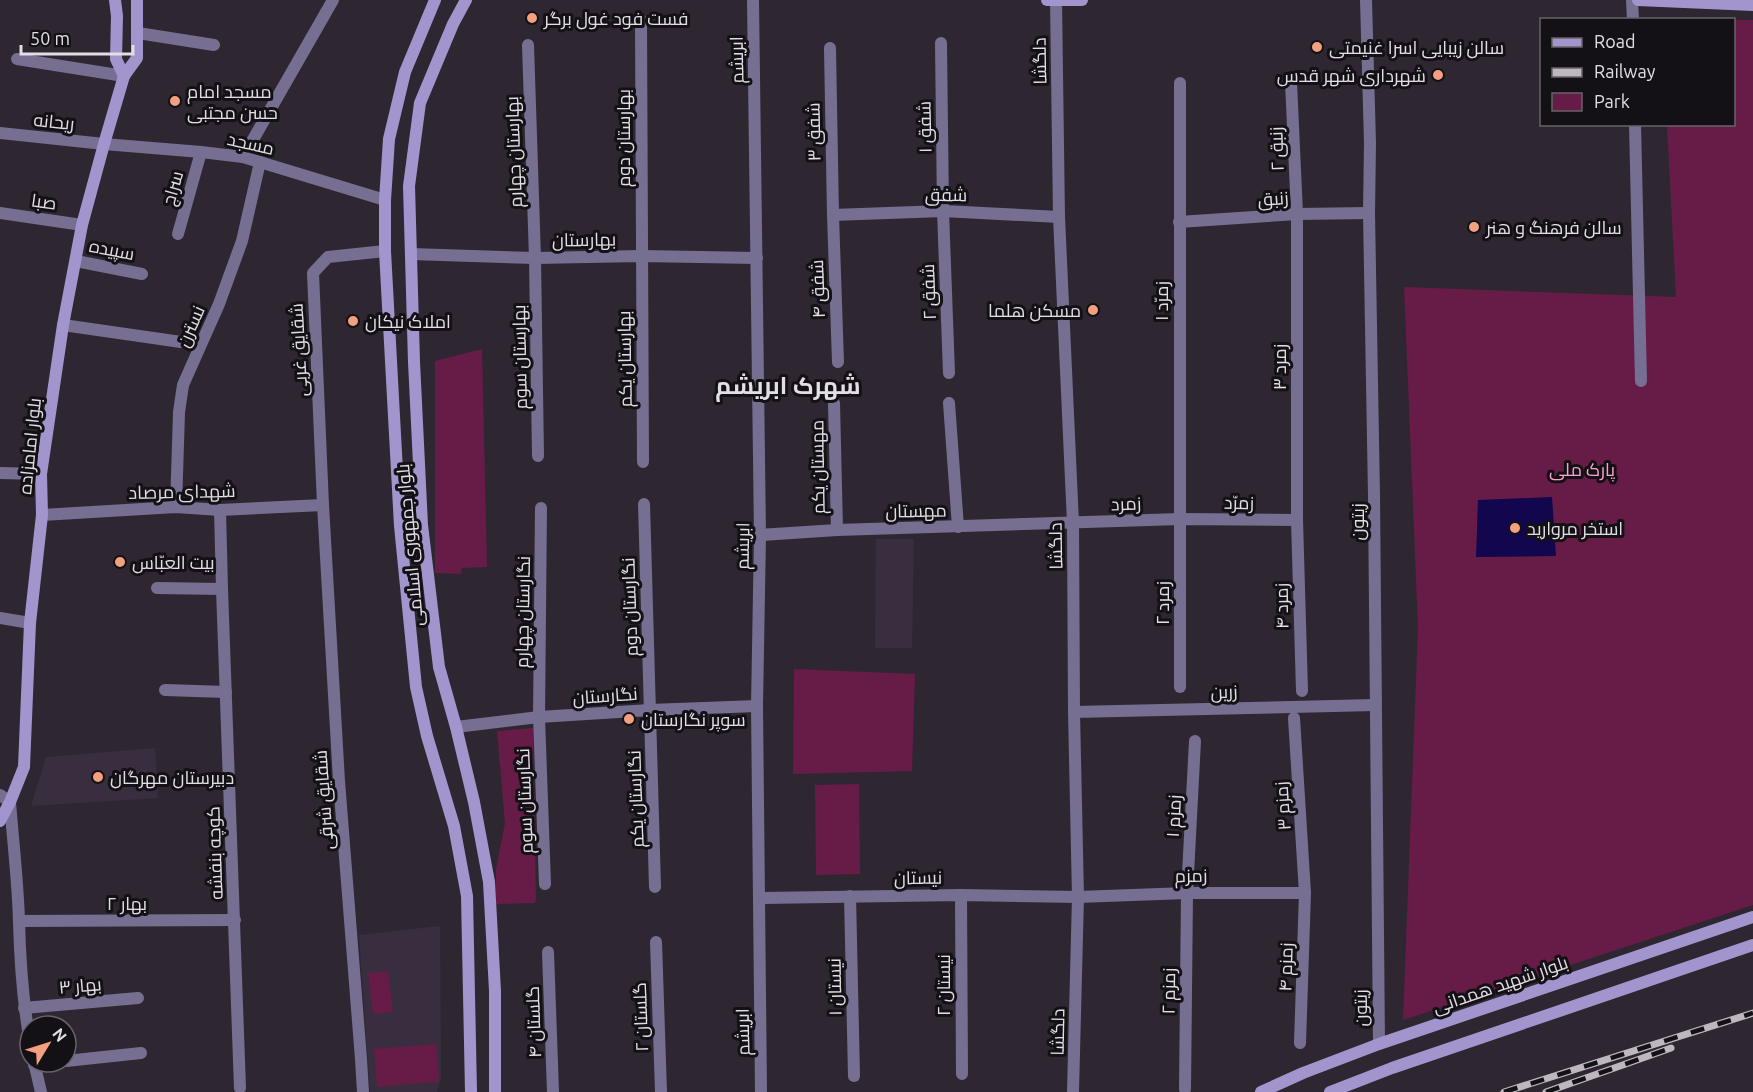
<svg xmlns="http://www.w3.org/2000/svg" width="1753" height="1092" font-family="Ubuntu,Cairo,sans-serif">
<rect width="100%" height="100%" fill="#2e2732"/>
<g fill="#392e3f">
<path d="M876,539h38l-2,109h-37z"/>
<path d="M155,748l3,50 -127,8 15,-49z"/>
<path d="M440,926l1,151 -4,15h-67l-11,-157z"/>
</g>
<g fill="#671c47">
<path d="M1734,20h19v885l-350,115 15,-393 -14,-340 272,10 -9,-172 67,-1z"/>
<path d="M482,349l5,218 -25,1 -1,6 -26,-1v-212z"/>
<path d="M794,669l121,5 -3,97 -119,3z"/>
<path d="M533,728l3,172 -1,1v2l-39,1v-35l9,-46 -8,-92z"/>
<path d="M859,784l1,90 -44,1 -1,-90z"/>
<path d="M388,971l5,41 -20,2 -5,-41z"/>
<path d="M436,1044l3,34 -2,4 -60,5 -3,-38z"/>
</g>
<path fill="#12064f" d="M1552,497l4,59 -80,1 2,-57z"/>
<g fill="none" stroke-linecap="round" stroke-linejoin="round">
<g stroke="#766f92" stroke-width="12">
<path d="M753,0l7,535 -3,171 4,386"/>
<path d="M1056,0l3,217 14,306 1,189 4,185 -5,195"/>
<path d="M1366,0l4,143 -1,70 5,282 5,549"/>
<path d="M1632,0l1,20"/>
<path d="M641,20l2,442"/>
<path d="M138,33l76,12"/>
<path d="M941,43l2,168 6,162"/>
<path d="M528,45l7,213 3,198"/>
<path d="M830,48l3,167 5,147"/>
<path d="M17,59l107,17"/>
<path d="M1291,82l6,132v306l5,171"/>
<path d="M1635,124l6,257"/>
<path d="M0,133l104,11"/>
<path d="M243,157l90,-157"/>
<path d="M0,213l82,12"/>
<path d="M833,215l110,-4 116,6"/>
<path d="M1179,222l118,-8 72,-1"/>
<path d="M178,234l23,-82"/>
<path d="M411,254l124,4 106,-2 116,2"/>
<path d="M76,261l66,13"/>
<path d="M63,325l118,17"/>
<path d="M834,403l3,127"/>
<path d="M949,403l9,124"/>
<path d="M0,473l41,1"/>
<path d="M644,504l11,383"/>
<path d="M176,507l3,-95 4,-27 36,-81 23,-63 18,-79"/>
<path d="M541,508l-2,209 6,167"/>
<path d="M220,510l2,79 18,499"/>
<path d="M42,515l134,-8 44,3 103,-5"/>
<path d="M760,535l77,-5 343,-11 117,1"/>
<path d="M157,588l65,1"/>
<path d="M0,618l30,5"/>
<path d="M1180,687v-604"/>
<path d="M165,690l61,2"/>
<path d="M1074,712l301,-7"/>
<path d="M1294,718l11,175 -5,150"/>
<path d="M456,727l83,-10 111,-7 107,-4"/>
<path d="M0,795l10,7c3,40 8,80 9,120 1,40 4,80 11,120"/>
<path d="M961,895l1,179"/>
<path d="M850,896l4,180"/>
<path d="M759,898l202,-3 117,2 109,-4h118"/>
<path d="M19,921l216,-1"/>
<path d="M656,942l5,150"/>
<path d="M548,952l5,140"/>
<path d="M24,1008l114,-10"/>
<path d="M66,1061l75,-8"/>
<path d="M34,1062l7,30"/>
<path d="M34,1065l26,-3"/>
<path d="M1185,1089l2,-196 8,-152"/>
<path d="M363,1092l-2,-33 -22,-278 -16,-276 -10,-232 15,-16 57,-6"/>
</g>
<path stroke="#766f92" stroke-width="12" d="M104,144l97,8 42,5 142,43"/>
<g stroke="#a295cd" stroke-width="12">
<path d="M115,0l2,16 -1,43 8,17"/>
<path d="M435,0l-30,72 -16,67 -4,61v51l15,275 16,161 11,49 27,90 13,70 4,196"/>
<path d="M466,0l-13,24 -33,79 -11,83 5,176 8,163 17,142 17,60 18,75 15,80 6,109v101"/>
<path d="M1047,0h35"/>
<path d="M1638,0l115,5"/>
<path d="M0,821l10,-19 14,-35 6,-144 12,-108 -1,-41 22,-149 19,-100 22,-81 20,-68 13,-18v-58"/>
<path d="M1261,1092l42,-19 76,-29 374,-127"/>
<path d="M1330,1092l62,-24 361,-123"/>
</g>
<g stroke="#bdb7bf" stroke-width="7">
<g id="rail">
<path d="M1504,1092l249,-79"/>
<path d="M1546,1092l125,-44"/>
</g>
</g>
<use href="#rail" stroke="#141116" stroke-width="4.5" stroke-dasharray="14" stroke-linecap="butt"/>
</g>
<g fill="#f2a07f" stroke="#141116" stroke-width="2">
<circle cx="532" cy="18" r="6"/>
<circle cx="1317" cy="47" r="6"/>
<circle cx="1438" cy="75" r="6"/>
<circle cx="175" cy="101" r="6"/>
<circle cx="1474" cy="227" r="6"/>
<circle cx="1093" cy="310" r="6"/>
<circle cx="353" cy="321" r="6"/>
<circle cx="1515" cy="528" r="6"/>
<circle cx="120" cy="562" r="6"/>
<circle cx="629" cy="719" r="6"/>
<circle cx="98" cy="777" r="6"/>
</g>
<g text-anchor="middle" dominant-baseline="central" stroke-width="6" stroke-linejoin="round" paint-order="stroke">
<g font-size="18" fill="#e3dee5" stroke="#141116" text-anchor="start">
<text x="544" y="18">فست فود غول برگر</text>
<text x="1329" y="47">سالن زیبایی اسرا غنیمتی</text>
<text x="1426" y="75" text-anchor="end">شهرداری شهر قدس</text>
<text x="187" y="91">مسجد امام<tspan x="187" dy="21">حسن مجتبی</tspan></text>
<text x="1486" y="227">سالن فرهنگ و هنر</text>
<text x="1081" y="310" text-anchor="end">مسکن هلما</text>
<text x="365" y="321">املاک نیکان</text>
<text x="1527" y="528">استخر مروارید</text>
<text x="132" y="562">بیت العبّاس</text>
<text x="641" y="719">سوپر نگارستان</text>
<text x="110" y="777">دبیرستان مهرگان</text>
</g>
<g font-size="18" fill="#e3dee5" stroke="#141116">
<text transform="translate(736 60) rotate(-91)">ابریشم</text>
<text transform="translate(1039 61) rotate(-91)">دلگشا</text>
<text transform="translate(54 121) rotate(6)">ریحانه</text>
<text transform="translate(924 127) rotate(-91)">شفق ۱</text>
<text transform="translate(813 132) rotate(-91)">شفق ۳</text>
<text transform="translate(623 138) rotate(-90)">بهارستان دوم</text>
<text transform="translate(251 143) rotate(13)">مسجد</text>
<text transform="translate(1276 149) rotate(-92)">زنبق ۲</text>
<text transform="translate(513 152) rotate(-92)">بهارستان چهارم</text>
<text transform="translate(172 188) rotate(-74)">سراج</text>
<text transform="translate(946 194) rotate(1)">شفق</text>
<text transform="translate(1273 198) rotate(-4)">زنبق</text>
<text transform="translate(44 201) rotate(8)">صبا</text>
<text transform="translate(584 239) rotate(-1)">بهارستان</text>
<text transform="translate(112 249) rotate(11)">سپیده</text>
<text transform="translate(817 289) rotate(-92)">شفق ۴</text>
<text transform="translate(928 292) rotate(-92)">شفق ۲</text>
<text transform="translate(1161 301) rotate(-90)">زمرّد ۱</text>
<text transform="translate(190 326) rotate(-66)">نسترن</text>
<text transform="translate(298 350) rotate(-93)">شقایق غربی</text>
<text transform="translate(519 357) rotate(-91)">بهارستان سوم</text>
<text transform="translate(624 359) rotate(-91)">بهارستان یکم</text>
<text transform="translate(1279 367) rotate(-90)">زمرد ۳</text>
<text transform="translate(29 446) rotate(-84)">بلوار امامزاده</text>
<text transform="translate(817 467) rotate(-91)">مهستان یکم</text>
<text transform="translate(182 491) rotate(-1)">شهدای مرصاد</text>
<text transform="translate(1239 502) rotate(1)">زمرّد</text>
<text transform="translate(1126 503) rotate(-2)">زمرد</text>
<text transform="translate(916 510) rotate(-1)">مهستان</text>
<text transform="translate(1357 522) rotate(-90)">زیتون</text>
<text transform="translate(409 545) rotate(-95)">بلوار جمهوری اسلامی</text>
<text transform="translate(742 546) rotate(-89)">ابریشم</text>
<text transform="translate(1055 546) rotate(-91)">دلگشا</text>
<text transform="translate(1162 603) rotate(-90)">زمرد ۲</text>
<text transform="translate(1281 606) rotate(-91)">زمرد ۴</text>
<text transform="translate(629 607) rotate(-92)">نگارستان دوم</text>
<text transform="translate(522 612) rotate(-89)">نگارستان چهارم</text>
<text transform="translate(1224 691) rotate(-2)">زرین</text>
<text transform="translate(605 695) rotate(-4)">نگارستان</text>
<text transform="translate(635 799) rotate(-92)">نگارستان یکم</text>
<text transform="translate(323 800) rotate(-94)">شقایق شرقی</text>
<text transform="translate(524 801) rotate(-92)">نگارستان سوم</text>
<text transform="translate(1282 806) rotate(-94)">زمزم ۳</text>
<text transform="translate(1173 816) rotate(-87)">زمزم ۱</text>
<text transform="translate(214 853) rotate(-92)">کوچه بنفشه</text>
<text transform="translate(1191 875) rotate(-1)">زمزم</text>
<text transform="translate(918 877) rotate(-1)">نیستان</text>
<text x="127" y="903">بهار ۲</text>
<text transform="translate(1285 967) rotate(-88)">زمزم ۴</text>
<text transform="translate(1500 984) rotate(-19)">بلوار شهید همدانی</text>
<text transform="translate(80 985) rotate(-5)">بهار ۳</text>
<text transform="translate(943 985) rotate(-90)">نیستان ۲</text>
<text transform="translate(834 987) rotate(-91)">نیستان ۱</text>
<text transform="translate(1168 991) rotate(-89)">زمزم ۲</text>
<text transform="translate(1360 1008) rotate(-91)">زیتون</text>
<text transform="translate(640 1017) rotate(-92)">گلستان ۲</text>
<text transform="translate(533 1022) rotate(-92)">گلستان ۴</text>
<text transform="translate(742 1032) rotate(-91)">ابریشم</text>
<text transform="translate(1057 1032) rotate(-89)">دلگشا</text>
</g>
<g font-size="18" fill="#fda1cf" stroke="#141116">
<text x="1582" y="469">پارک ملی</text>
</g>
<g font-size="24" font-weight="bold" fill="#e3dee5" stroke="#141116">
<text x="788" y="385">شهرک ابریشم</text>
</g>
</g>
<rect x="1540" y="18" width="195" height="108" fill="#141116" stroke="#676369" stroke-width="1.5"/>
<rect x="1552" y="38" width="30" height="9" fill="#a295cd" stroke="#676369" stroke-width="1.5"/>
<text x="1594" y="48" font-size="18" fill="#e3dee5">Road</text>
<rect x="1552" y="68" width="30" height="9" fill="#bdb7bf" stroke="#676369" stroke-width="1.5"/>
<text x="1594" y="78" font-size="18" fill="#e3dee5">Railway</text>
<rect x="1552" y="93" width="30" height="18" fill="#671c47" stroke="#676369" stroke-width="1.5"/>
<text x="1594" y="108" font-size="18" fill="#e3dee5">Park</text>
<g transform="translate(48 1044) rotate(52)"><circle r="28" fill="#141116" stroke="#676369" stroke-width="1.5"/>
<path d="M0-4.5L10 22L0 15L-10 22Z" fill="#f2a07f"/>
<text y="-9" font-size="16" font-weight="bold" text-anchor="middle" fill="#e3dee5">N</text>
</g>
<path d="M21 45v9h112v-9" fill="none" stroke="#e3dee5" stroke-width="3"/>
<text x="30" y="45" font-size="18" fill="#e3dee5" stroke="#141116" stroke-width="4.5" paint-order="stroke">50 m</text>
</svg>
